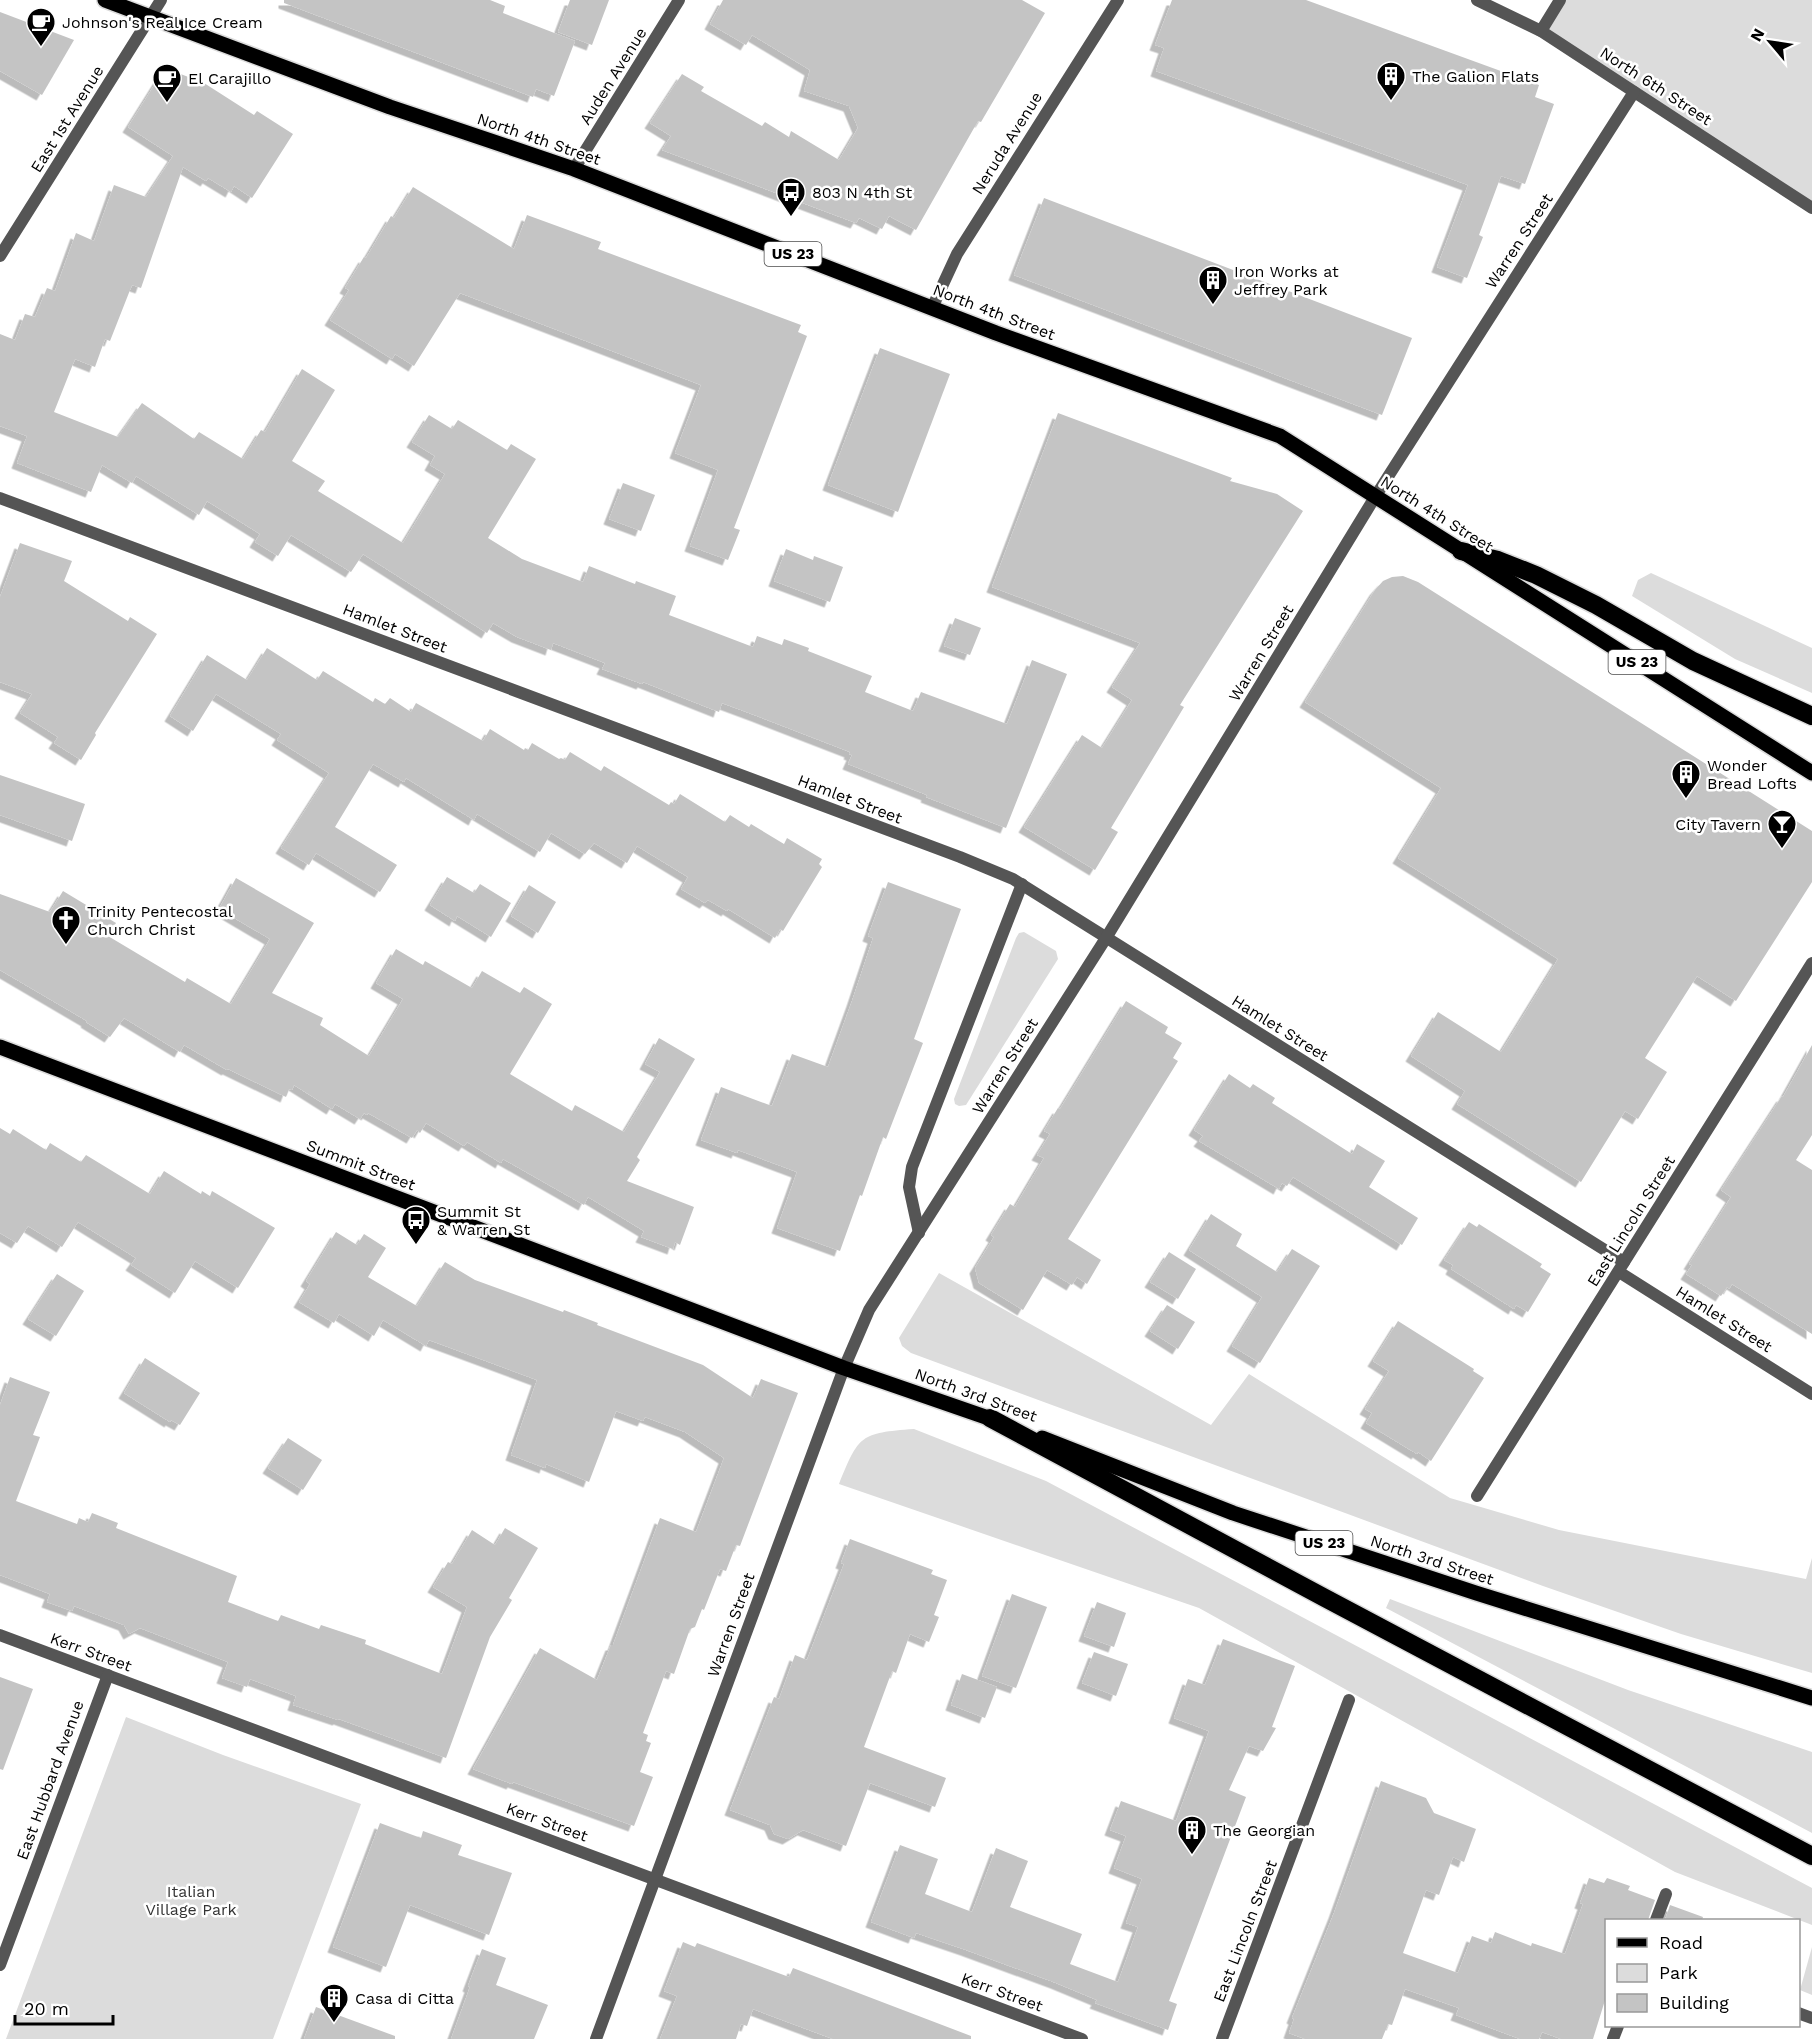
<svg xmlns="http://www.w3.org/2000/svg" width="1812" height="2039" font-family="'Work Sans',sans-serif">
<defs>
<filter id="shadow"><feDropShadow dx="-5.5" dy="5.5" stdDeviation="0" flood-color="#0004"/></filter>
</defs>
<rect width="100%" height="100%" fill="#fff"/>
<g fill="#dcdcdc">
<path d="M1560,0h252v208l-271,-177z"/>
<path d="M1651,573l161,75v45l-77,-34 -103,-63 6,-16z"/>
<path d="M1024,932l32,19 2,8 -92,146 -7,1 -4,-2 -1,-5 62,-161 3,-5z"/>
<path d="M939,1273l272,152 38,-51 201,124 109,32 247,49 6,-21v115l-131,-39 -138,-48 -632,-233 -9,-7 -3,-8z"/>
<path d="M914,1429l132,52 766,407v37l-137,-53 -476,-264 -360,-124c20,-49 21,-51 75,-55z"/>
<path d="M1390,1599l238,91 184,62v81l-426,-225z"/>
<path d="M126,1717l97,38 138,49 -88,235h-267z"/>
<path d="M1812,1947v48l-12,-5z"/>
</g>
<g fill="#c4c4c4" filter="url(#shadow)">
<path d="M284,0h206l15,6 -2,7 72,28 -21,55 -18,-7 -3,8 -249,-94z"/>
<path d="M570,0h39l-17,45 -34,-13z"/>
<path d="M723,0h299l23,13 -64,109 -3,-1 -62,109 -27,-14 -7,13 -23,-11 -3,5 -194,-73 9,-14 -21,-13 32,-49 22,13 -3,4 61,35 3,-4 24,15 2,-6 48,29 19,-32 -9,-22 -45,-15 6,-21 -58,-35 -6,10 -36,-21z"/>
<path d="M1172,0h134l233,85 -4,12 19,7 -29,80 -24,-8 -22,59 4,2 -16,41 -30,-11 31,-82 -312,-114 8,-23 -9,-3z"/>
<path d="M0,12l74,28 -32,55 -42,-24z"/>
<path d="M165,68l39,15 50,32 3,-4 36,23 -41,64 -18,-12 -3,6 -23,-14 -2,3 -23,-14 -42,121 -9,-3 -22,56 -5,-2 -10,28 -20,-8 -21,53 64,25 24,-34 52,36 5,-7 44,27 18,-29 4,2 37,-63 33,21 -43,71 33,20 -7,10 85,52 42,-69 -15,-9 5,-9 -23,-14 17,-27 23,14 6,-9 49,30 4,-6 25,15 -48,79 34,21 61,23 6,-16 46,18 1,-3 40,15 -7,19 84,32 4,-11 25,9 2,-6 25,9 -1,3 64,25 -7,16 48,19 8,-19 86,32 25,-64 35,14 -61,154 -80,-31 1,-2 -79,-31 4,-9 -3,-1 1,-2 -93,-36 -35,-13 -3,9 -76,-30 -1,2 -40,-15 3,-6 -52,-20 -2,7 -34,-13 -24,-14 -6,10 -124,-79 -12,18 -60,-37 -13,21 -23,-14 5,-8 -53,-33 -8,14 -63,-39 -4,7 -30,-18 -11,27 -74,-29 10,-27 -27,-10v-92l15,6 10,-26 10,3 12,-29 8,3 21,-58 18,8 20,-56 32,12 27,-41 -45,-29z"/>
<path d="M413,187l101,62 13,-34 74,27 -3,7 203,76 -3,7 9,4 -73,192 6,2 -12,30 -38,-14 28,-76 -43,-17 26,-68 -241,-92 -46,73 -19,-12 -3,5 -62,-39 19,-30 -4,-2 19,-31 2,1 25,-42 3,2z"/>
<path d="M1044,198l368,140 -30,77 -368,-140z"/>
<path d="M880,348l70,26 -52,138 -70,-27z"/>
<path d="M1058,413l174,65 -2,3 47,13 26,17 -123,194 4,2 -73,121 7,4 -23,38 -71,-43 58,-92 20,13 30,-48 -20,-13 28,-44 -148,-56z"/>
<path d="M623,483l32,12 -14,36 -32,-12z"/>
<path d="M20,543l52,18 -8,20 64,40 2,-4 27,17 -62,99 1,2 -15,25 -27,-17 4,-6 -38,-24 12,-19 -32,-12v-85z"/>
<path d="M786,549l27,11 1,-4 29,11 -13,35 -56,-21z"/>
<path d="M1403,576l15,6 394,249v51l-76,119 -39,-25 -52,82 22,14 -29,47 -13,-8 -44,71 -124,-78 8,-13 -54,-35 27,-44 63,40 57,-93 -160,-101 43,-70 -136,-86 70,-112 8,-9 9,-4z"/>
<path d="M955,618l26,10 -11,27 -26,-9z"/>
<path d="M267,648l50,32 6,-9 50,31 2,-4 10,6 5,-6 21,14 5,-9 67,38 7,-12 34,21 1,-2 3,2 4,-7 27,16 2,-1 4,2 5,-8 31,19 3,-5 65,39 2,-3 3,2 6,-10 45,28 5,-7 19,12 2,-3 33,20 3,-6 35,21 -3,5 3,3 -39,64 -3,-2 -5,9 -47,-29 -1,2 -19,-11 -3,3 -24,-14 7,-12 -51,-31 -10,17 -33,-20 -9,11 -34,-21 -11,19 -63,-38 -3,6 -68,-42 -2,4 -31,-18 -38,63 62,38 -17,27 -64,-39 -7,12 -28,-17 48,-75 -52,-33 4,-6 -65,-40 -23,37 -23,-15 37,-61 40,25z"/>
<path d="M0,775l85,29 -13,37 -72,-26z"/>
<path d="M447,877l27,16 6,-9 31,19 -20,34 -34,-21 -2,5 -25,-16z"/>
<path d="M236,878l78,45 -42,70 51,25 -3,7 49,31 34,-57 -27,-16 20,-34 27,16 2,-4 47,27 10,-17 38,22 4,-6 28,17 -42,70 62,37 3,-6 49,27 36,-60 -15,-8 14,-26 36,21 -58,98 3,3 -13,21 67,26 -14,38 -5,-3 -2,7 -32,-12 3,-6 -56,-34 -4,8 -81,-46 -2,4 -34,-21 -3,4 -38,-23 -6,10 -3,-3 -5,8 -44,-25 -1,2 -3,-2 -4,6 -25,-15 -3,5 -38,-24 -2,5 -3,-1 -3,8 -58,-28 -1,1 -43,-25 -4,7 -56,-34 -14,19 -24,-15 1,-1 -87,-51v-76l50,18 13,-21 53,32 -8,13 77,46 2,-4 44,26 39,-65 -51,-30z"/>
<path d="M888,882l73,27 -47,130 9,4 -37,96 -3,-2 -21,59 -2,-1 -20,56 -63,-23 20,-56 -59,-22 -1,3 -36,-13 20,-53 51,19 20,-52 36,13 24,-66 21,-63 -5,-2z"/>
<path d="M529,885l27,17 -18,31 -27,-17z"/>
<path d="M1126,1001l42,26 -3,6 17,10 -9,15 5,3 -110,178 33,21 -14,24 -10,-7 -5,8 -25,-15 -24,40 -44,-27 -4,-15 19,-31 -3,-2 19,-31 5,3 29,-49 -7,-3 13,-21 -6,-3 14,-23 2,1z"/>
<path d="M1812,1045v90l-16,25 16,10v164l-80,-50 -3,5 -2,-2 -6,9 -35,-22 6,-9 -3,-1 42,-67 -10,-7 61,-94 1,1z"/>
<path d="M1229,1074l21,14 3,-4 22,14 -3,5 80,51 5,-10 28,17 -16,26 49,31 -16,27 -109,-68 -6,9 -5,-3 -3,6 -80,-48 4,-5 -9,-6z"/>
<path d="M0,1128l10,6 3,-5 33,21 4,-7 31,19 5,-7 64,39 14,-23 37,23 1,-3 8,5 2,-5 63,37 -37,60 -43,-27 -20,32 -44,-28 5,-7 -58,-36 -16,25 -34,-21 -11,17 -17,-10z"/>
<path d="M1211,1214l31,20 -6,12 41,26 15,-23 28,17 -60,97 -28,-17 30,-49 -73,-47z"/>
<path d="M1469,1222l8,5 2,-3 63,40 -2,3 11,7 -23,38 -12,-7 -2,4 -63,-40 2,-4 -9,-5z"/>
<path d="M336,1232l21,13 7,-11 22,14 -18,29 49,29 28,-44 30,18 88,32 1,-2 34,13 -1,2 106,40 50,33 8,-19 37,14 -58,153 -4,-1 -10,26 -6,-2 -16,41 -2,-1 -7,18 -5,2 -16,45 -8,-3 -23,62 5,2 -2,6 5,2 -11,29 13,5 -19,49 -121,-44 -1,2 -39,-15 67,-121 57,32 14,-35h2l47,-127 36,14 28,-74 -39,-26 -40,-15 -2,4 -27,-10 -27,71 -43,-18 -1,4 -34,-13 26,-75 -108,-40 -3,6 -43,-26 -9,16 -35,-22 -5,9 -35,-21 11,-18 -4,-3z"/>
<path d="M1169,1252l27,17 -18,30 -28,-17z"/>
<path d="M57,1274l27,17 -28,45 -28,-17z"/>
<path d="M1167,1305l28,17 -17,27 -28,-18z"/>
<path d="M1398,1321l76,48 -1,2 11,7 -53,83 -13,-9 -1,2 -51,-31 6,-10 -7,-4 24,-38 -16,-10z"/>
<path d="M145,1358l55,35 -20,32 -9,-5 -1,2 -46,-29z"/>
<path d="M10,1377l40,15 -17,43 7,2 -24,64 61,23 2,-6 9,4 4,-9 26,10 -2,5 121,48 -9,26 50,19 3,-6 38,14 2,-4 45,15 -1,4 77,30 25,-67 -34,-20 15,-25 4,2 20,-34 23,15 10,-17 33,20 -29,50 3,2 -22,37 -44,121 -107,-39 -1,1 -45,-15 3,-9 -46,-17 -3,8 -25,-9 6,-16 -88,-34 -11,6 -5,-9 -50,-19 -2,5 -25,-9 3,-8 -50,-19v-170z"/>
<path d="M288,1438l34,22 -19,30 -35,-22z"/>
<path d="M850,1539l83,31 -2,4 16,6 -13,35 5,2 -10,25 -19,-8 -14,39 -4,-2 -28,76 82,31 -11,29 -65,-24 -24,63 -43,-16 -15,9 -14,-5 -4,-9 -40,-15 44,-113 5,2 16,-44 12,5 37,-96 -3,-1z"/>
<path d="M1012,1594l35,13 -31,81 -34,-12z"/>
<path d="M1097,1602l29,11 -12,34 -30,-11z"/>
<path d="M1223,1639l72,27 -23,61 4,1 -13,23 -14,-5 -20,44 17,7 -77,204 8,3 -9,26 -73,-27 2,-3 -41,-17 -90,-33 -50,-17 -2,5 -43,-16 29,-77 38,14 -13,35 47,18 24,-64 32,13 -18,46 72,27 -12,30 48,18 20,-55 -12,-4 16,-44 -28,-11 12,-32 -16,-6 11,-29 55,20 33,-90 -35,-13 14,-39 17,6z"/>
<path d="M1094,1652l34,12 -12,32 -34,-13z"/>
<path d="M962,1674l35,13 -12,31 -34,-13z"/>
<path d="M0,1677l33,12 -30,81 -3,-1z"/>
<path d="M1381,1781l45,17 8,15 42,16 -12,33 -11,-5 -14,38 -13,-5 -23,63 55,20 14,-37 19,7 4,-11 36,14 1,-3 33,11 18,-50 -3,-1 9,-25 15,5 3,-5 23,8 -2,4 27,10 -7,20h-42v77l-13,42h-32l-19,-7 -3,7h-19l-64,-24 3,-7 -54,-19 -13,36 -4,-1 -6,15h-77l-16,-6 5,-14 -2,-1 42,-105z"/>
<path d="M380,1823l41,15 2,-7 39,14 -4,10 54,18 -23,62 -79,-30 -24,62 -53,-20z"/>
<path d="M1670,1905l33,12 -1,3h-37z"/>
<path d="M683,1942l12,5 2,-4 92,34 4,-9 178,68v3h-138l-80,-30 -6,17 -6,-2 -5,15h-76l17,-43 -13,-5z"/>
<path d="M482,1949l24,9 -10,27 52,20 -14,34h-83l19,-52 -2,-1z"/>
<path d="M316,2007l79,29v3h-91z"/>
</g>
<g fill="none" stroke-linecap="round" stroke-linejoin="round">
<g stroke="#dbdbdb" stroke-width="18">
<g id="primary">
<path d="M105,0l285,107 184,62 422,164 284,103 532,337"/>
<path d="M0,1047l844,321 156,54"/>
<path d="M1042,1438l191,75 243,80 336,105"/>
</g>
</g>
<g stroke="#dbdbdb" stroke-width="21">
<g id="motorway">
<path d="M1461,551l37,9 38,15 60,30 97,56 119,55"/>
<path d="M990,1418l335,180 487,258"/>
</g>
</g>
<g stroke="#555" stroke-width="12">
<path d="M1477,0l64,31 271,177"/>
<path d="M1541,31l19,-31"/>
<path d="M574,169l105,-169"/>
<path d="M0,256l161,-256"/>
<path d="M932,308l25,-54 161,-254"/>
<path d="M0,498l960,359 53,22 611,383"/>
<path d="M919,1233l-10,-46 3,-20 110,-283"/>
<path d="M1619,1272l193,122"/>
<path d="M1477,1496l335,-533"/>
<path d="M0,1635l1082,404"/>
<path d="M1656,1920l10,-26"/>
<path d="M0,1965l108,-290"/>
<path d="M1798,2013l14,5"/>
<path d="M596,2039l248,-671 25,-58 237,-372 269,-441 259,-405"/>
<path d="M1222,2039l127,-339"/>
<path d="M1613,2039l5,-13"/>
</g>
<use href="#primary" stroke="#000" stroke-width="15"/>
<use href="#motorway" stroke="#000" stroke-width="18"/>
</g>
<defs>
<g id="cafe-pin" transform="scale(1.5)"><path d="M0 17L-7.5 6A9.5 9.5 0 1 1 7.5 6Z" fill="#000" stroke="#fff"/><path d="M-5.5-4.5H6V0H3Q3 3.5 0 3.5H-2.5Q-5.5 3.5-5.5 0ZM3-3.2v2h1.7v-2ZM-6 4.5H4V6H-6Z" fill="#fff"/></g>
<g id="building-pin" transform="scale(1.5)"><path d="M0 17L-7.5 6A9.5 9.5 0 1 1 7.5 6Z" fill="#000" stroke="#fff"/><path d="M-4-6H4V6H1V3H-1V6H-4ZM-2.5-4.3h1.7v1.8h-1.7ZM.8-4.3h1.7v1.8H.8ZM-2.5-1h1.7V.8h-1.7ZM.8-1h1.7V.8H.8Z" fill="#fff"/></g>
<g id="bus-pin" transform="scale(1.5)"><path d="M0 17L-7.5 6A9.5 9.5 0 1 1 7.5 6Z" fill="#000" stroke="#fff"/><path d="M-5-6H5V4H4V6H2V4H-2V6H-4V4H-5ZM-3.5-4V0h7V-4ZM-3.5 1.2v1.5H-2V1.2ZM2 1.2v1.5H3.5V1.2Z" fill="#fff"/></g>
<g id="bar-pin" transform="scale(1.5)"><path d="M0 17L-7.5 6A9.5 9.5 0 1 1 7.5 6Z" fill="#000" stroke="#fff"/><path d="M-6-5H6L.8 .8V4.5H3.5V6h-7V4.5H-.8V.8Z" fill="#fff"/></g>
<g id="church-pin" transform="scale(1.5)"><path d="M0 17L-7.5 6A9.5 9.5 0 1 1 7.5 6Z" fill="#000" stroke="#fff"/><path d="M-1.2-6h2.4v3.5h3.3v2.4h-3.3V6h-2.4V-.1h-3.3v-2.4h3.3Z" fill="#fff"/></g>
</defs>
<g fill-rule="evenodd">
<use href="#cafe-pin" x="41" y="22"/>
<use href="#building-pin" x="1391" y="76"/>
<use href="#cafe-pin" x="167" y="78"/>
<use href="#bus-pin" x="791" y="192"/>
<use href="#building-pin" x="1213" y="280"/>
<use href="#building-pin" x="1686" y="774"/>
<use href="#bar-pin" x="1782" y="824"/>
<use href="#church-pin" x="66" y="920"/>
<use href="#bus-pin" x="416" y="1220"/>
<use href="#building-pin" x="1192" y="1830"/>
<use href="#building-pin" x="334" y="1998"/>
</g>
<g text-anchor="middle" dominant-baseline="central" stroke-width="5" stroke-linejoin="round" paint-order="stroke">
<g fill="#fff" stroke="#4c4c4c" stroke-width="1.5">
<rect x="764.5" y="242" width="57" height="24" rx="4.5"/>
<rect x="1608.5" y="650" width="57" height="24" rx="4.5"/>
<rect x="1295.5" y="1531" width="57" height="24" rx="4.5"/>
</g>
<g font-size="15" font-weight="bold" fill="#000">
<text x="793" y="254">US 23</text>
<text x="1637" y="662">US 23</text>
<text x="1324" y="1543">US 23</text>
</g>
<g font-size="16" fill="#000" stroke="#fff" text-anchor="start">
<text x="62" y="22">Johnson's Real Ice Cream</text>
<text x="1412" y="76">The Galion Flats</text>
<text x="188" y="78">El Carajillo</text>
<text x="812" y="192">803 N 4th St</text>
<text x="1234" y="271">Iron Works at<tspan x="1234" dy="18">Jeffrey Park</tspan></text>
<text x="1707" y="765">Wonder<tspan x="1707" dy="18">Bread Lofts</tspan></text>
<text x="1761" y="824" text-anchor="end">City Tavern</text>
<text x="87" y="911">Trinity Pentecostal<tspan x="87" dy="18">Church Christ</tspan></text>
<text x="437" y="1211">Summit St<tspan x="437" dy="18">&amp; Warren St</tspan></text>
<text x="1213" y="1830">The Georgian</text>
<text x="355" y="1998">Casa di Citta</text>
</g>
<g font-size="16" fill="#000" stroke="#fff">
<text transform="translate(613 76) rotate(-58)">Auden Avenue</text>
<text transform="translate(1656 86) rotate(33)">North 6th Street</text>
<text transform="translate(67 119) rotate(-58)">East 1st Avenue</text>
<text transform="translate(539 139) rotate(19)">North 4th Street</text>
<text transform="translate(1007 143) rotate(-58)">Neruda Avenue</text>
<text transform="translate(1519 241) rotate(-57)">Warren Street</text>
<text transform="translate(994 312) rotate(21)">North 4th Street</text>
<text transform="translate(1437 514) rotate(32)">North 4th Street</text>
<text transform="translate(395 628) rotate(21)">Hamlet Street</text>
<text transform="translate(1261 653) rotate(-59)">Warren Street</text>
<text transform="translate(850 799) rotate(21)">Hamlet Street</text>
<text transform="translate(1280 1028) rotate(32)">Hamlet Street</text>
<text transform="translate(1005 1066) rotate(-58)">Warren Street</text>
<text transform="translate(361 1165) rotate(21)">Summit Street</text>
<text transform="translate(1631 1221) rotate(-58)">East Lincoln Street</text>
<text transform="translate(1724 1319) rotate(32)">Hamlet Street</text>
<text transform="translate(976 1395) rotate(20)">North 3rd Street</text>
<text transform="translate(1432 1560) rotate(18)">North 3rd Street</text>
<text transform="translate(731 1625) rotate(-70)">Warren Street</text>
<text transform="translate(91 1652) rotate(20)">Kerr Street</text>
<text transform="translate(50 1780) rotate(-70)">East Hubbard Avenue</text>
<text transform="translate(547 1822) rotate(20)">Kerr Street</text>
<text transform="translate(1245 1931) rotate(-69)">East Lincoln Street</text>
<text transform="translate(1002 1992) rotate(20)">Kerr Street</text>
</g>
<g font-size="16" fill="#333" stroke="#fff">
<text x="191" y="1891">Italian<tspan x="191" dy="18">Village Park</tspan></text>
</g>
</g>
<rect x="1605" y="1919" width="195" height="108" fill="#ffffff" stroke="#999999" stroke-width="1.5"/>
<rect x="1617" y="1938" width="30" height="9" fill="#000000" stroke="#999999" stroke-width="1.5"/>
<text x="1659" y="1949" font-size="18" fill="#000000">Road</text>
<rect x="1617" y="1964" width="30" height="18" fill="#dcdcdc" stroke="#999999" stroke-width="1.5"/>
<text x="1659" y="1979" font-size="18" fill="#000000">Park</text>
<rect x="1617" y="1994" width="30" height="18" fill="#c4c4c4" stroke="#999999" stroke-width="1.5"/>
<text x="1659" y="2009" font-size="18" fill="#000000">Building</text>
<g transform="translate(1770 42) rotate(299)" stroke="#ffffff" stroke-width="4.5" paint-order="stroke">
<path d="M0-4.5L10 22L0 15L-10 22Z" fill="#000000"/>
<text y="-9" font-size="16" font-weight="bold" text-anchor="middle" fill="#000000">N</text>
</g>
<path d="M15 2015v9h98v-9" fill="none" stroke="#000000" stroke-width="3"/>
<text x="24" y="2015" font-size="18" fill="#000000" stroke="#ffffff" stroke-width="4.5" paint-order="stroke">20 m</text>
</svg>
